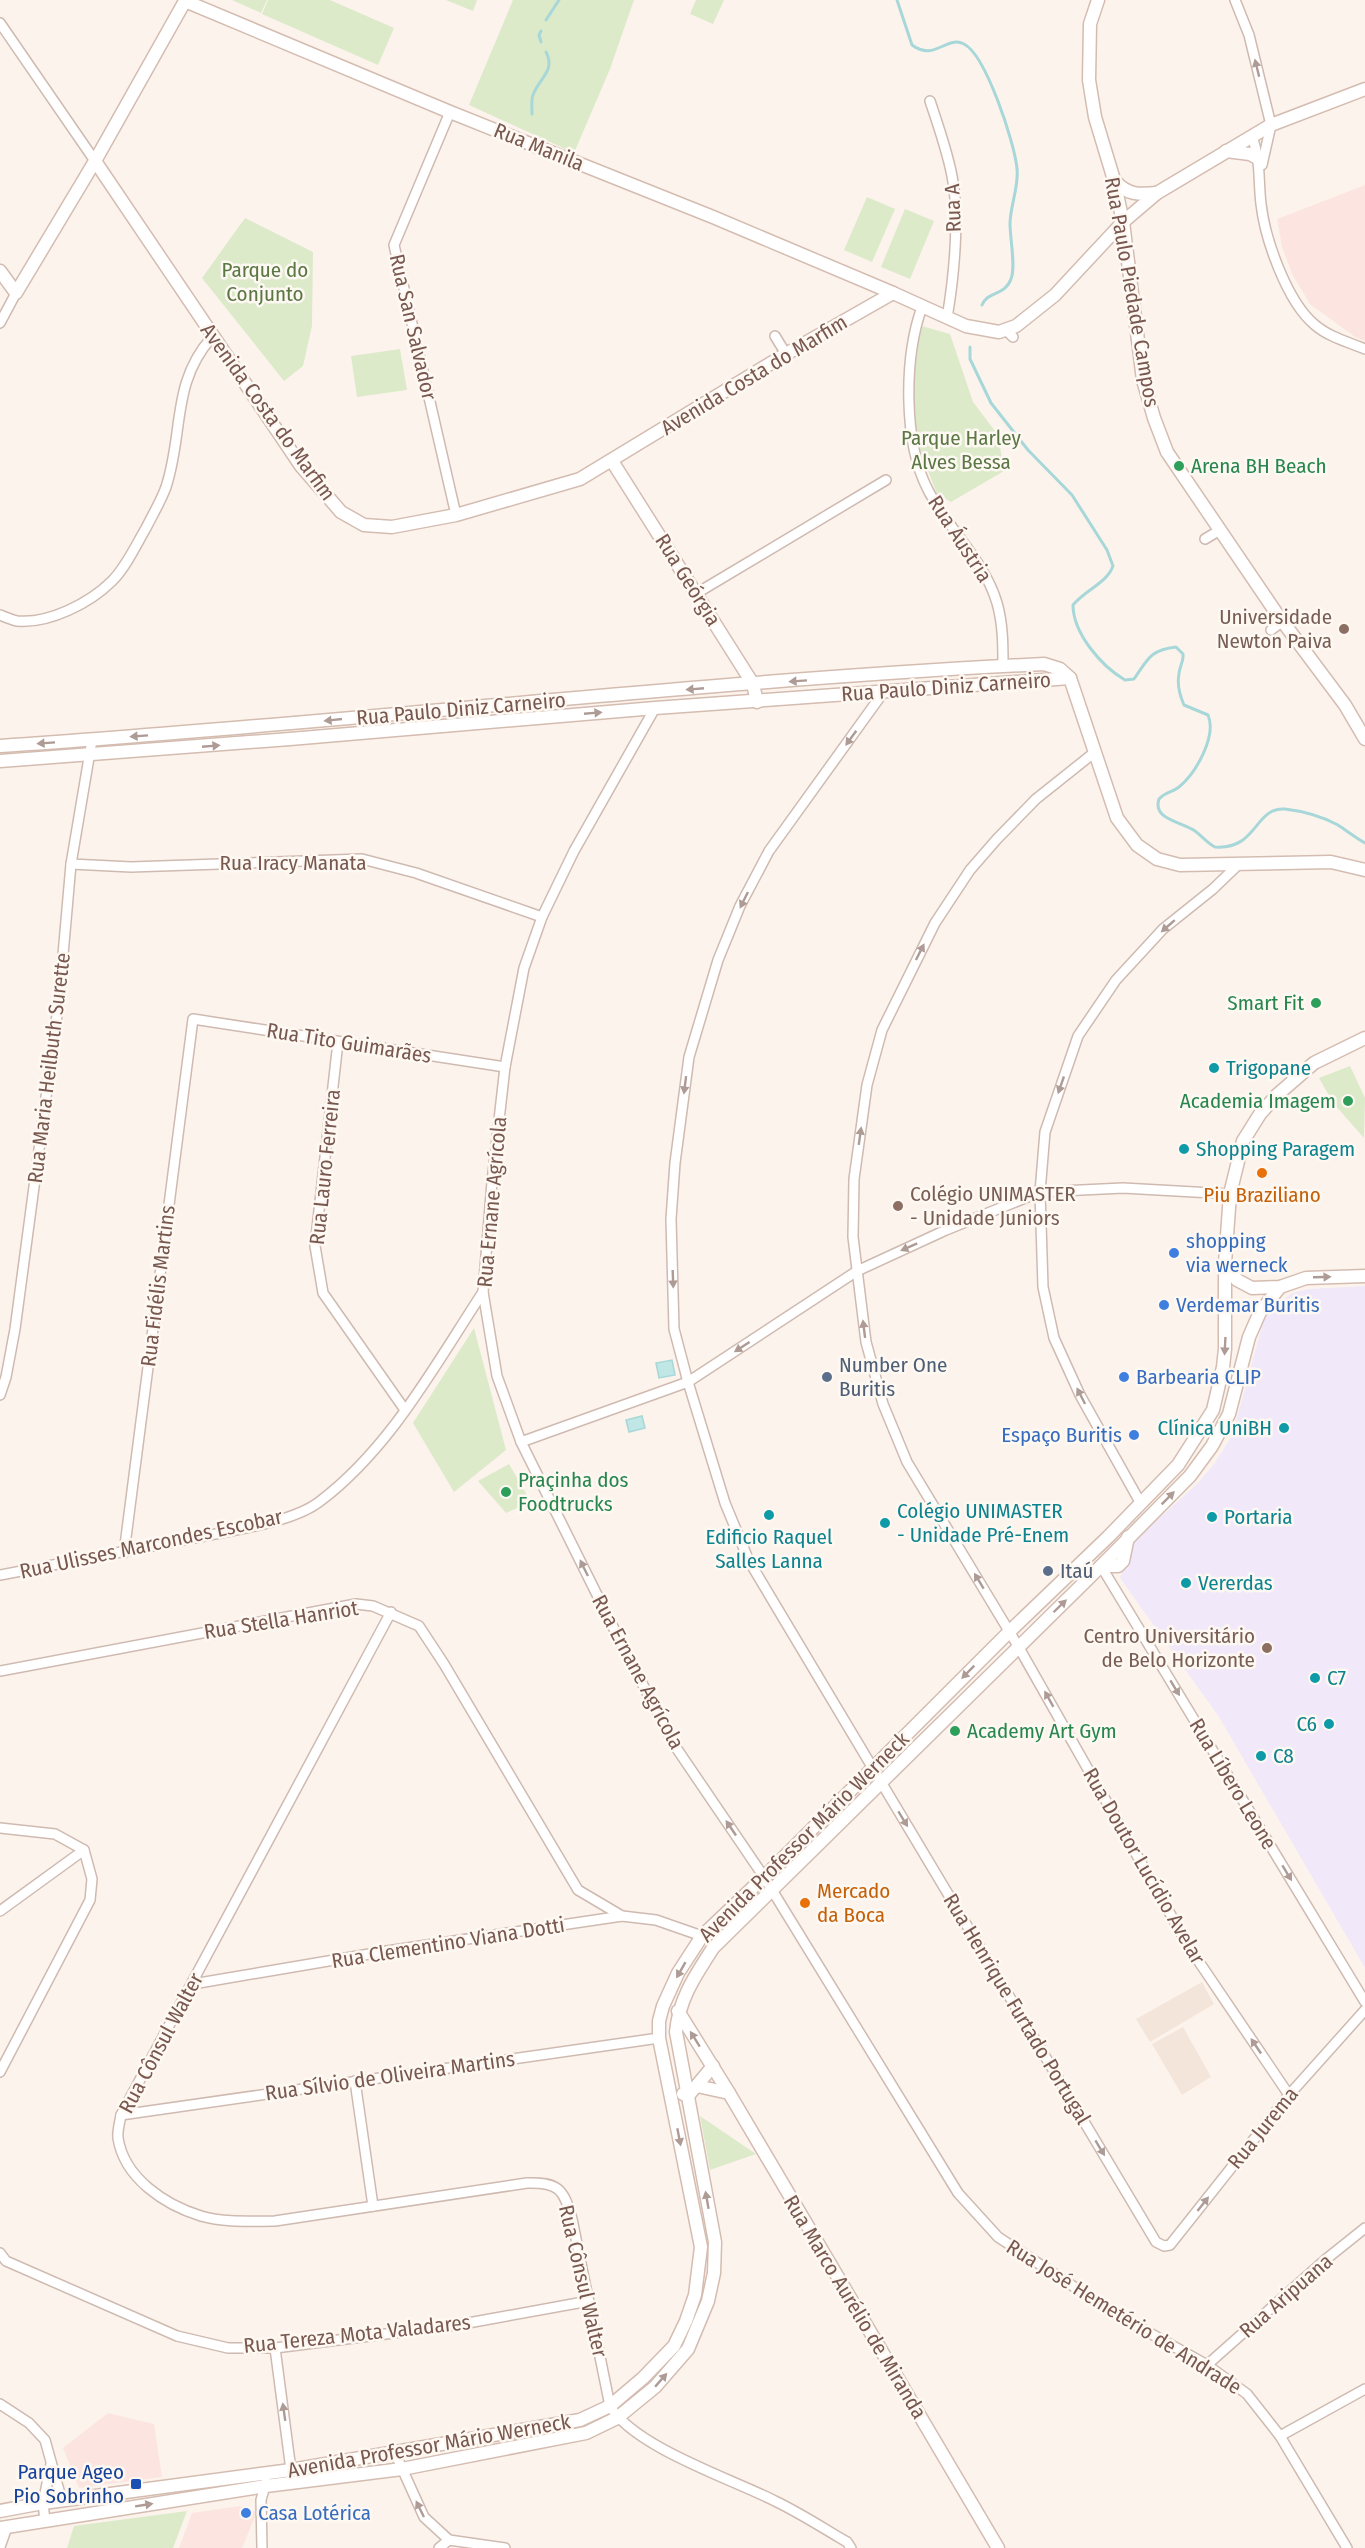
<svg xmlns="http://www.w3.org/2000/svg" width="1365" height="2548" font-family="'Fira Sans Condensed',sans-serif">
<rect width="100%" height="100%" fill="#fcf4ec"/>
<g fill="#f4e5db">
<path d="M1202,1982l12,22 -64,38 -14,-23z"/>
<path d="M1183,2027l28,50 -29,18 -30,-51z"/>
</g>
<g fill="#fce5e1">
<path d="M1365,185v156l-10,-4 -45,-33 -18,-30 -10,-27 -5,-28z"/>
<path d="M108,2413l46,11 8,53 -83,11 -16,-40z"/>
<path d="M239,2506l18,6 -15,36h-63l13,-35z"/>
</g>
<path fill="#f1e8f9" d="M1365,1286v682l-146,-251 -99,-139 13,-36 65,-59 16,-19 18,-28 32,-117 9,-12 19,-14 17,-4z"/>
<g fill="#dceaca">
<path d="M232,0h35l-6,13z"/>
<path d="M268,0h62l64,28 -16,37 -116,-51z"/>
<path d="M446,0h31l-4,11z"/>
<path d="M513,0h121l-24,69 -36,84 -105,-48z"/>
<path d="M696,0h28l-11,24 -23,-10z"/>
<path d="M867,197l28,12 -23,53 -28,-12z"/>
<path d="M905,209l29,12 -24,58 -29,-12z"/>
<path d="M245,218l68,34 -1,74 -9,40 -19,15 -82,-103z"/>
<path d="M918,325l32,9 23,68 25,33 6,36 -53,31 -14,-8 -21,-54 -5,-62z"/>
<path d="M400,349l7,41 -50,7 -6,-41z"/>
<path d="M1350,1066l15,32 -1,40 -30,-34 -15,-26z"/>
<path d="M474,1328l32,122 -52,42 -41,-69z"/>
<path d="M509,1464l22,38 -25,11 -28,-32z"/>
<path d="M700,2116l56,38 -46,16z"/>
<path d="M187,2511l-14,37h-106l7,-22z"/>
</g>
<g fill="#c0e6e6" stroke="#a7d7d8" stroke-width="1.5">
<path d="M672,1360l3,15 -16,3 -3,-15z"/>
<path d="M642,1416l3,12 -16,4 -3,-12z"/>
</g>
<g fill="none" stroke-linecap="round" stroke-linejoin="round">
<g stroke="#a7d7d8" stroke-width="3">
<path d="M897,0l15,45c23,17 34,-10 52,-1 22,11 51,100 53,125 2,18 -7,37 -7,55 0,14 6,43 1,55 -6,17 -24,12 -29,26"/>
<path d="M546,20l13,-20"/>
<path d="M541,42l-2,-7 2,-4"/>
<path d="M532,114c0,-6 -1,-14 1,-19 6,-17 23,-24 13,-43"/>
<path d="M970,347v12l21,44 37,47 44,45 35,55 6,16c-6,17 -28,24 -40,39 0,28 28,61 52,75l9,-1c14,-20 16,-29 42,-32l7,7c1,8 -4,13 -4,20 -2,10 1,22 5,31l24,10c9,21 -12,58 -29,72 -6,5 -14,5 -20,12 -7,21 24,23 36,32 7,5 12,12 20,16 43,3 39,-40 70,-38 17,2 38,8 53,16 9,6 18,13 27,18"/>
</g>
<g stroke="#cfbab1" stroke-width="12">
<g id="street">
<path d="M1235,0l14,35 22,90 -9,40"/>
<path d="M0,23l95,138"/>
<path d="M930,101c8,24 17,49 22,75 8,40 2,101 -5,142"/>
<path d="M450,112l-56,133 62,270"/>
<path d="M1252,136c9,26 6,42 9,68 4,35 26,98 54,121 14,12 33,17 50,24"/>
<path d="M922,307c-18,50 -19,135 6,183 20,39 57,71 69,113 6,21 6,42 6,63"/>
<path d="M0,323l16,-30"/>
<path d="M1007,331l6,6"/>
<path d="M775,336l11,18"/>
<path d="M1205,539l15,-9"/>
<path d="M697,593l189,-113"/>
<path d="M0,615c5,2 12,5 17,6 32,3 73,-18 95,-40 14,-14 24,-36 34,-53 7,-14 15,-27 20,-41 18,-55 5,-104 46,-150"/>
<path d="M1271,630l12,-9"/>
<path d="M885,690l-116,161 -29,55 -22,54 -29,97 -14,106 -4,56 3,110 14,53 37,121 24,58 407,681 8,4 6,-1 119,-150 76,-85"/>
<path d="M655,708l-81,143 -32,66 -18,51 -19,99 -13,115 -9,110 14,84 24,66 102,205 52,99 89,131 194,316 40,44 116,76 93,52 40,29 33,42 67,112"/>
<path d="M1095,752l-59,47 -39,40 -27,31 -35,53 -53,107 -15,55 -13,94 -1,58 13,105 17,62 24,58 111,184 171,301 100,148"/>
<path d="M71,864l60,3 231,-8 54,14 126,44"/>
<path d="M338,1042l-23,204 8,47 82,117"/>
<path d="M0,1395l6,-18 9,-48 44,-329 12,-136 21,-124"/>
<path d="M521,1442l167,-60 169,-111 89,-41 94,-38 83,-4 107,6"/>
<path d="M1140,1502l-60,-107 -26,-57 -11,-51 -3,-95 5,-60 33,-96 38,-56 47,-51 50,-40 27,-26"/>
<path d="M124,1553l69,-534 312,48"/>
<path d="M1101,1566l264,436"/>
<path d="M0,1575c70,-13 140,-26 210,-40 31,-6 84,-14 109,-33 71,-53 116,-137 164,-210"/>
<path d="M391,1612l-270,503c-1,7 -4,16 -3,23 6,40 47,67 83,78 24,7 50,5 74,5l252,-38c31,-1 37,6 45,36l38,187c24,41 122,73 165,95 25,12 48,27 72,41l4,6"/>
<path d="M0,1671l356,-67 17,2 46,20 25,38 134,226 44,26"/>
<path d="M0,1828l55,6 29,16 8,29 -2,21 -90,172"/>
<path d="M0,1911l84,-61"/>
<path d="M193,1984l194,-33 235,-35 34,4 46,16"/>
<path d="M355,2081l18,125"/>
<path d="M121,2115l538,-77"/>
<path d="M0,2253l6,8 171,75 51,12h47l182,-23 132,-24"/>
<path d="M275,2348l16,122"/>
<path d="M1207,2365l118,-105 40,-32"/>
<path d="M0,2404l29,19 16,17 17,61"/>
<path d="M1280,2436l85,-47"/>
<path d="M395,2453l29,64 25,23 56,8"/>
<path d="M45,2521l-2,-18 8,-39"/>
<path d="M0,2547l7,-20"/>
<path d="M262,2548l-1,-48 5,-18"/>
<path d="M439,2548l10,-8"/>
</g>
</g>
<g stroke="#d4bcb1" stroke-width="15">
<g id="secondary">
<path d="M1098,0l-8,24 -1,56 6,37 19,63 9,42 20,158 11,38 13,34 110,162 68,91 20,34"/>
<path d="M1226,151l24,3 9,5"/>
<path d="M95,161l206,305 40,46 23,13 28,2 64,-12 124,-36 206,-125 107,-61"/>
<path d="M1115,181c12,14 24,14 42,12"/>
<path d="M0,271l16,22 79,-132 90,-160 265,111 263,105 180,76 73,33 33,6 17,-6 39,-31 68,-73 34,-29 114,-68 94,-36"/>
<path d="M612,461l141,223 4,18"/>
<path d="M0,746c348,-23 696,-65 1044,-82l16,5 10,9 47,140 20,27 20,14 23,6 151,-3 34,8"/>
<path d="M0,761l290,-22 365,-31 415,-30"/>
<path d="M1225,1263l12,17 15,8 28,-1 26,-9 59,-2"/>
<path d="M1101,1566h17l5,-5 5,-24"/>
<path d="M678,2011l51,82 269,455"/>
<path d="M697,2086l32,7"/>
<path d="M683,2094l5,2 25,-30"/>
<path d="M0,2511l43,-8 248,-33 289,-50 30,-14 33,-28 31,-32 12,-25 9,-26 6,-48 -42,-209v-17l4,-15 15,-33 24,-37 62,-59 246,-246 98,-94 70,-72 35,-55 10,-43 2,-18v-86l5,-69 13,-53 17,-27 17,-19 37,-32 51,-25"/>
<path d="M0,2528l266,-42 136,-17 184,-36 31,-15 38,-31 33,-38 20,-48 6,-28 1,-31 -39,-210c3,-33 19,-56 37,-84l388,-382 89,-90 22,-30 17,-32 20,-77 11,-25 20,-25"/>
</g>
</g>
<use href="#street" stroke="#fff" stroke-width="9"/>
<use href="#secondary" stroke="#fff" stroke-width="12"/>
</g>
<defs><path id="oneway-solid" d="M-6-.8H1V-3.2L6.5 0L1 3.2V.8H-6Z" transform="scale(1.5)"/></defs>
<g fill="#ae9b95">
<use href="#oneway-solid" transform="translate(1257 68) rotate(-104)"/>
<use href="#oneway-solid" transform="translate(798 681) rotate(176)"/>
<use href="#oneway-solid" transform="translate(695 689) rotate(175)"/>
<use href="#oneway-solid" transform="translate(593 713) rotate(-5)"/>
<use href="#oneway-solid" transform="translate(333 720) rotate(174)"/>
<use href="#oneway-solid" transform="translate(139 736) rotate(176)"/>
<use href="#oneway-solid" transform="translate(851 738) rotate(126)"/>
<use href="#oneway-solid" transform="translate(46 743) rotate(176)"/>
<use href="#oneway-solid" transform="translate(211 746) rotate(-5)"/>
<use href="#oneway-solid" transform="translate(744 900) rotate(116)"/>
<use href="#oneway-solid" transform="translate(1168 926) rotate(139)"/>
<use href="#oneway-solid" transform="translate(920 952) rotate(-63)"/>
<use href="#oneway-solid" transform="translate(685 1085) rotate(97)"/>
<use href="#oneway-solid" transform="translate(1061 1085) rotate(109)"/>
<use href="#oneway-solid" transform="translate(860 1136) rotate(-82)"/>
<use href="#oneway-solid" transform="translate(909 1247) rotate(156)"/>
<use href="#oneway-solid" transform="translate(1322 1277) rotate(-2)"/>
<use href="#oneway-solid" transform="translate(673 1279) rotate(88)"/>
<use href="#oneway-solid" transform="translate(864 1329) rotate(-97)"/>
<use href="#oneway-solid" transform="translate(1225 1346) rotate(93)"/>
<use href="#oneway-solid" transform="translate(742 1347) rotate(147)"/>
<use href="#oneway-solid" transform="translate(1081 1396) rotate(-117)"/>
<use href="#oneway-solid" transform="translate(1168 1498) rotate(-45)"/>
<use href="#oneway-solid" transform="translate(584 1568) rotate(-116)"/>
<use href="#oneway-solid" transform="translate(979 1581) rotate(-121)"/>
<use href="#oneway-solid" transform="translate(1060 1606) rotate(-44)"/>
<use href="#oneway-solid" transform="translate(968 1672) rotate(135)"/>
<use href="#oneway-solid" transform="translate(1175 1688) rotate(59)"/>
<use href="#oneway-solid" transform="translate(1049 1699) rotate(-119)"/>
<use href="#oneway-solid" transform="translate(903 1819) rotate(59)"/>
<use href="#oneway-solid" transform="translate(731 1828) rotate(-124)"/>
<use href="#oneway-solid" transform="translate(1287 1873) rotate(59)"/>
<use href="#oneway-solid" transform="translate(681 1970) rotate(120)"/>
<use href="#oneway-solid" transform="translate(695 2039) rotate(-122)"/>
<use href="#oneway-solid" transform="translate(1256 2046) rotate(-124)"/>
<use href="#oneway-solid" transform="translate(679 2137) rotate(79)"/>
<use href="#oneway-solid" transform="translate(1100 2148) rotate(59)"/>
<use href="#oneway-solid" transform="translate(707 2200) rotate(-100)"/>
<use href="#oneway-solid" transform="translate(1203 2204) rotate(-52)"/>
<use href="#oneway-solid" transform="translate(661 2380) rotate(-49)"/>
<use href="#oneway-solid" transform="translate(284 2412) rotate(-98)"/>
<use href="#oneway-solid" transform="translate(144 2505) rotate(-9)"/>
<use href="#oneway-solid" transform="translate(420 2509) rotate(-116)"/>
</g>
<g fill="#2e9e5b" stroke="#fef8f3" stroke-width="2">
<circle cx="1179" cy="466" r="6"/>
<circle cx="1316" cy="1003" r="6"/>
<circle cx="1348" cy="1101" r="6"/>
<circle cx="506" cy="1492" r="6"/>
<circle cx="955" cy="1731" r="6"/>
</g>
<g fill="#8d6e63" stroke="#fef8f3" stroke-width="2">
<circle cx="1344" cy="629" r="6"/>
<circle cx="898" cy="1206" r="6"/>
<circle cx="1267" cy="1648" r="6"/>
</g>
<g fill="#0f9aa8" stroke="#fef8f3" stroke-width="2">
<circle cx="1214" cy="1068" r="6"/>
<circle cx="1184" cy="1149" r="6"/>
<circle cx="1284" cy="1428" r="6"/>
<circle cx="769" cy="1515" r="6"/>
<circle cx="1212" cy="1517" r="6"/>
<circle cx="885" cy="1523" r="6"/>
<circle cx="1186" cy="1583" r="6"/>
<circle cx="1315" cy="1678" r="6"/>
<circle cx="1329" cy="1724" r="6"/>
<circle cx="1261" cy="1756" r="6"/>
</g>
<g fill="#e8710a" stroke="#fef8f3" stroke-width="2">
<circle cx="1262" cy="1173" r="6"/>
<circle cx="805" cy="1903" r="6"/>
</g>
<g fill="#3f7fe0" stroke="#fef8f3" stroke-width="2">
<circle cx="1174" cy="1253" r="6"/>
<circle cx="1164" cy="1305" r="6"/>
<circle cx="1124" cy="1377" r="6"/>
<circle cx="1134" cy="1435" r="6"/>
<circle cx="246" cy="2513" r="6"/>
</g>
<g fill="#5c6f8a" stroke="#fef8f3" stroke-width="2">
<circle cx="827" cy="1377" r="6"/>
<circle cx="1048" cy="1571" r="6"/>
</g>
<rect fill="#1a4fb4" stroke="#fef8f3" stroke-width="2" x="130" y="2478" width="12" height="12" rx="3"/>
<g text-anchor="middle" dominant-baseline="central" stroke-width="5" stroke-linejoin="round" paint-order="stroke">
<g font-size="21" fill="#78584f" stroke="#fef8f3">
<text transform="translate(539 147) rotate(22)">Rua Manila</text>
<text transform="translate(953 208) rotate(-92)">Rua A</text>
<text transform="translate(1132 292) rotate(80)">Rua Paulo Piedade Campos</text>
<text transform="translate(413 327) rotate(77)">Rua San Salvador</text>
<text transform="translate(754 375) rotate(-31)">Avenida Costa do Marfim</text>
<text transform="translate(268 412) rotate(54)">Avenida Costa do Marfim</text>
<text transform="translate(960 539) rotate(57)">Rua Áustria</text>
<text transform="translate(688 580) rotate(58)">Rua Geórgia</text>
<text transform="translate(946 687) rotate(-4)">Rua Paulo Diniz Carneiro</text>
<text transform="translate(461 709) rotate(-5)">Rua Paulo Diniz Carneiro</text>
<text x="293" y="863">Rua Iracy Manata</text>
<text transform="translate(349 1043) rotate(9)">Rua Tito Guimarães</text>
<text transform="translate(49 1068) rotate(-83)">Rua Maria Heilbuth Surette</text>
<text transform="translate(325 1167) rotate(-84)">Rua Lauro Ferreira</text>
<text transform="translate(492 1202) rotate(-85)">Rua Ernane Agrícola</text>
<text transform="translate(158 1286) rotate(-83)">Rua Fidélis Martins</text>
<text transform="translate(151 1544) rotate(-12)">Rua Ulisses Marcondes Escobar</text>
<text transform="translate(281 1620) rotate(-9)">Rua Stella Hanriot</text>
<text transform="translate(638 1672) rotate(62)">Rua Ernane Agrícola</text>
<text transform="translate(1233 1784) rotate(59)">Rua Líbero Leone</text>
<text transform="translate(804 1837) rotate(-45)">Avenida Professor Mário Werneck</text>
<text transform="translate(1144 1866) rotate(60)">Rua Doutor Lucídio Avelar</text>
<text transform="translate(448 1943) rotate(-9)">Rua Clementino Viana Dotti</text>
<text transform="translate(1017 2009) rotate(59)">Rua Henrique Furtado Portugal</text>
<text transform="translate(161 2043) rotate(-62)">Rua Cônsul Walter</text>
<text transform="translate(390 2076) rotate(-8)">Rua Sílvio de Oliveira Martins</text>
<text transform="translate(1263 2128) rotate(-51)">Rua Jurema</text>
<text transform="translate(583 2281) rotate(77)">Rua Cônsul Walter</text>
<text transform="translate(1286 2296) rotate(-41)">Rua Aripuana</text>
<text transform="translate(855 2307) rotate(59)">Rua Marco Aurélio de Miranda</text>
<text transform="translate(1124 2317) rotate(32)">Rua José Hemetério de Andrade</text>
<text transform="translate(357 2334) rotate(-6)">Rua Tereza Mota Valadares</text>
<text transform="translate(429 2446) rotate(-10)">Avenida Professor Mário Werneck</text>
</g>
<g font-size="21" fill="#5a7744" stroke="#fef8f3">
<text x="265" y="270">Parque do<tspan x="265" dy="24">Conjunto</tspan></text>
<text x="961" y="438">Parque Harley<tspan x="961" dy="24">Alves Bessa</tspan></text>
</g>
<g font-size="21" fill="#27864d" stroke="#fef8f3" text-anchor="start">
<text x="1191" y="466">Arena BH Beach</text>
<text x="1304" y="1003" text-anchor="end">Smart Fit</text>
<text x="1336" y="1101" text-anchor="end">Academia Imagem</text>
<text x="518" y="1480">Praçinha dos<tspan x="518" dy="24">Foodtrucks</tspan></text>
<text x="967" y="1731">Academy Art Gym</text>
</g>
<g font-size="21" fill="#785e54" stroke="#fef8f3" text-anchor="end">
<text x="1332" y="617">Universidade<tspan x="1332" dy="24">Newton Paiva</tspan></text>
<text x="910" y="1194" text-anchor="start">Colégio UNIMASTER<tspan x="910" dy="24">- Unidade Juniors</tspan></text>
<text x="1255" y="1636">Centro Universitário<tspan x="1255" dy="24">de Belo Horizonte</tspan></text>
</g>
<g font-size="21" fill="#0d838f" stroke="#fef8f3" text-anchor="start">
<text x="1226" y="1068">Trigopane</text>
<text x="1196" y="1149">Shopping Paragem</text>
<text x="1272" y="1428" text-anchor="end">Clínica UniBH</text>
<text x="897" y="1511">Colégio UNIMASTER<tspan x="897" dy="24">- Unidade Pré-Enem</tspan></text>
<text x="1224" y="1517">Portaria</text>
<text x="769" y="1537" text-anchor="middle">Edificio Raquel<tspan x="769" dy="24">Salles Lanna</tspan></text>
<text x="1198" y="1583">Vererdas</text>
<text x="1327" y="1678">C7</text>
<text x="1317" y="1724" text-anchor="end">C6</text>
<text x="1273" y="1756">C8</text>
</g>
<g font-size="21" fill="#c56008" stroke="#fef8f3">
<text x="1262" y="1195">Piu Braziliano</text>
<text x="817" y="1891" text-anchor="start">Mercado<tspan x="817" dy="24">da Boca</tspan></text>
</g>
<g font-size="21" fill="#366cbe" stroke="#fef8f3" text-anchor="start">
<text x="1186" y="1241">shopping<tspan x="1186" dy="24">via werneck</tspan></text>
<text x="1176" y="1305">Verdemar Buritis</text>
<text x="1136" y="1377">Barbearia CLIP</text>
<text x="1122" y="1435" text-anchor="end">Espaço Buritis</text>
<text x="258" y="2513">Casa Lotérica</text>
</g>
<g font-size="21" fill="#4e5e75" stroke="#fef8f3" text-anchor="start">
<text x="839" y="1365">Number One<tspan x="839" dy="24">Buritis</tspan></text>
<text x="1060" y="1571">Itaú</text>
</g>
<g font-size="21" fill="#164399" stroke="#fef8f3" text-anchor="end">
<text x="124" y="2472">Parque Ageo<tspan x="124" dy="24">Pio Sobrinho</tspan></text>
</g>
</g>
</svg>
